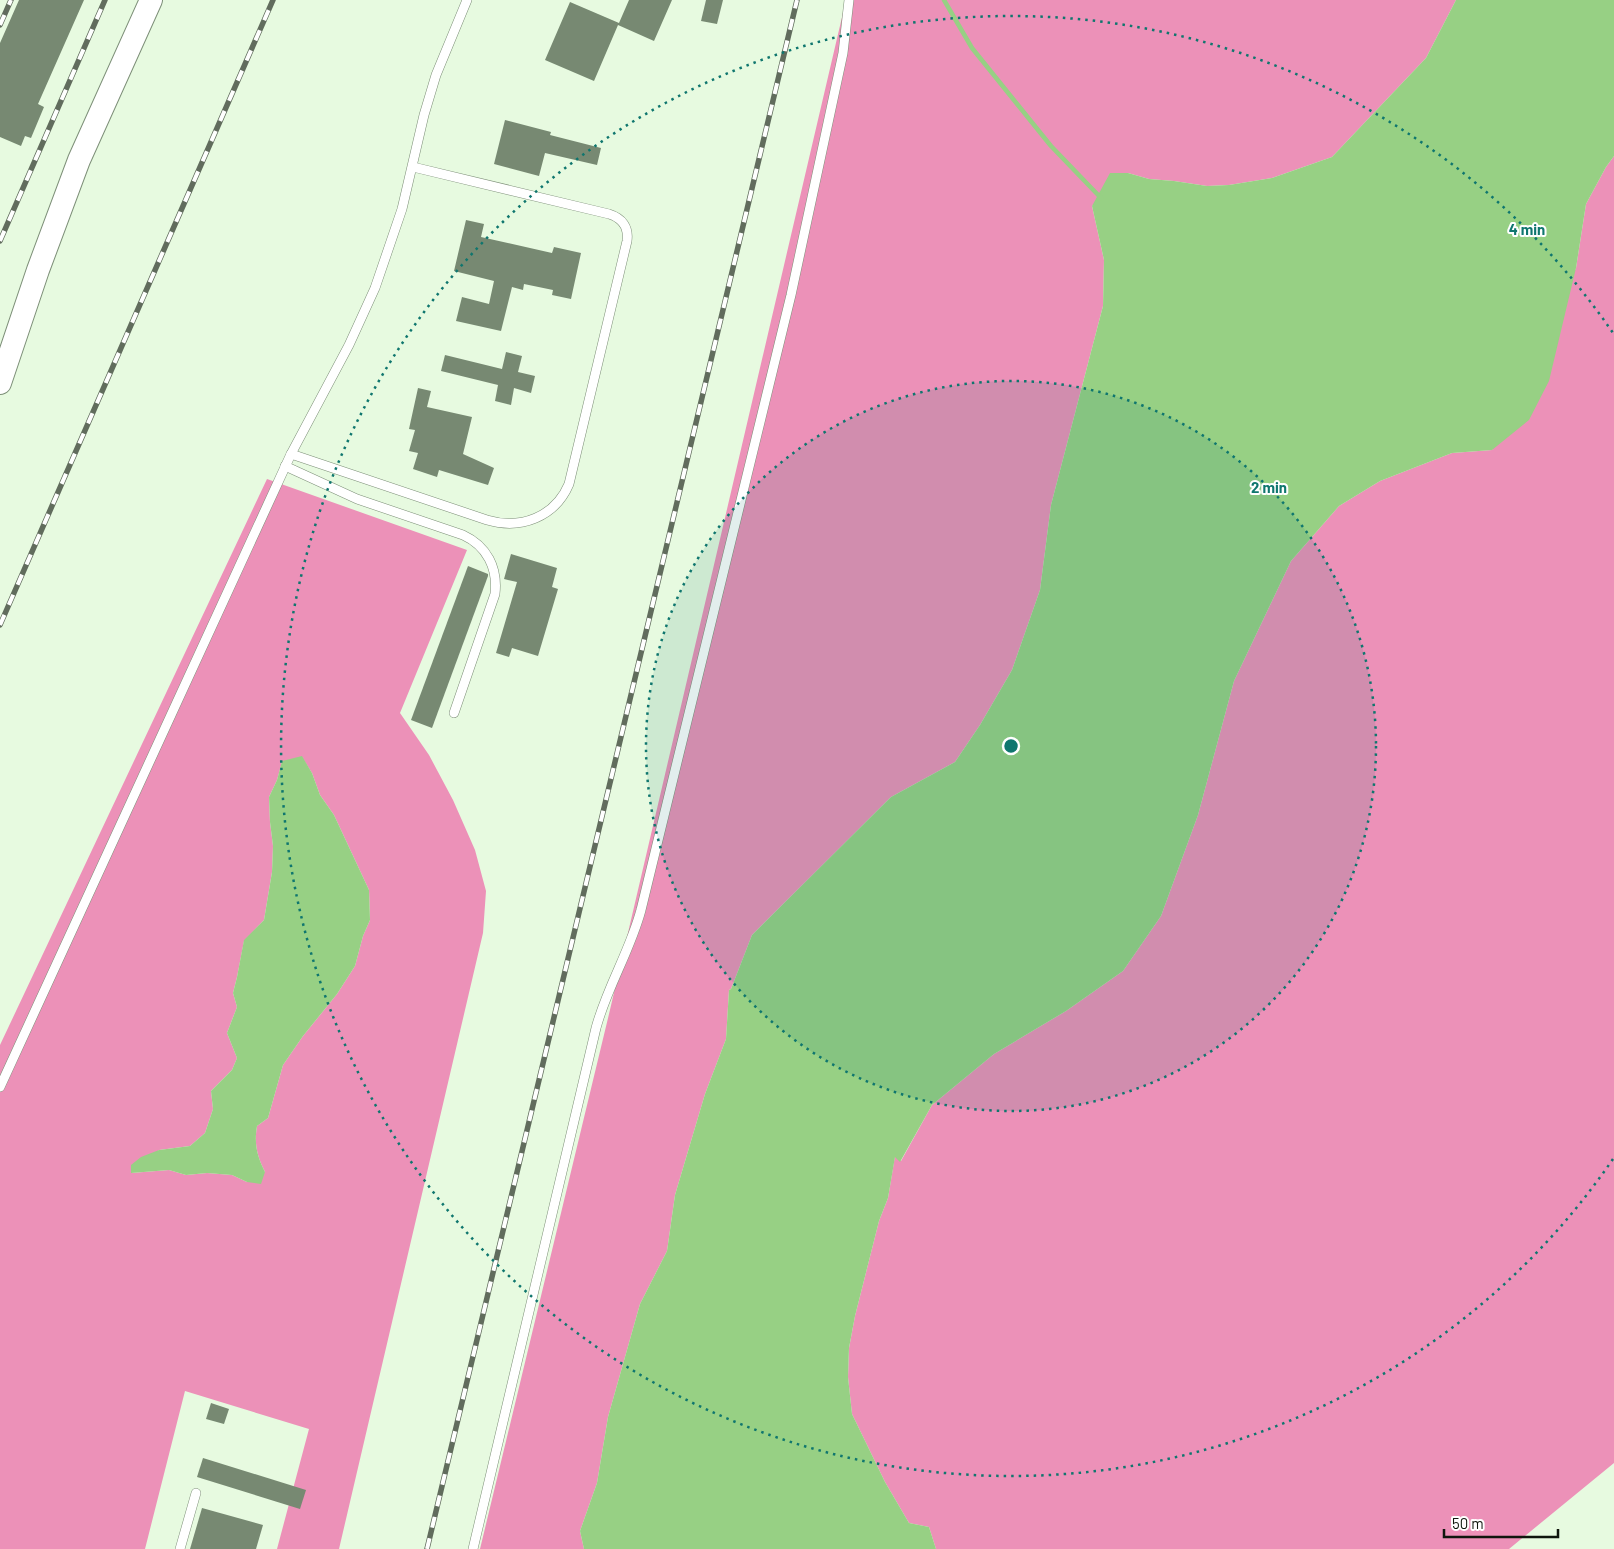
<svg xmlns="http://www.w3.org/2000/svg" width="1614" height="1549" font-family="Barlow,sans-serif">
<rect width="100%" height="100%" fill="#e7fae0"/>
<g fill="#ec91b8" fill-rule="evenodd">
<path d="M846,0h610l-30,58 -94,99 -60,21 -43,7 -22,1 -33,-5 -25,-2 -21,-6 -36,33 12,54 -1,46 -52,199 -11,85 -28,80 -32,55 -25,37 -64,35 -139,138 -21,54 -2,1 -3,49 -21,55 -30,101 -8,56 -27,53 -32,113 -11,66 -17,48 4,18h-104l129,-535z"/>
<path d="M1614,156v1307l-105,86h-573l-7,-22 -20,-4 -24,-41 -33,-68 -4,-37 1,-29 6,-32 24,-95 9,-23 7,-42 6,5 31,-56 62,-51 72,-43 57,-40 38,-55 37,-101 36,-134 57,-120 48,-55 41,-25 72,-28 40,-3 84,-182 10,-64 20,-37z"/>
<path d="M267,479l200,71 -67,163 29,42 24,45 22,50 11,41 -3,42 -144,616h-62l32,-120 -124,-38 -40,158h-145v-504zM302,757l10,16 8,22 14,20 35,75 1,30 -7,16 -8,30 -18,28 -34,42 -20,29 -15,53 -11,8c-3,18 0,30 8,46l-18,10 -15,-7 -25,-2 -21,2 -17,-5 -38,3 28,-23 31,-4 15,-13 8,-24 -2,-18 21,-21 5,-12 -10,-25 10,-26 -4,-14 4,-16 7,-36 20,-21 8,-48 1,-26 -3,-24 -1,-25 8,-17 5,-18z"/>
</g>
<g fill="#97d084">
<path d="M1456,0h158v156l-8,11 -20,37 -10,64 -27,113 -20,39 -37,30 -40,3 -72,28 -41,25 -48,55 -57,120 -36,134 -37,101 -38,55 -57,40 -72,43 -62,51 -32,57 -5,-5 -7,41 -9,23 -24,95 -6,32 -1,29 4,37 33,68 24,41 20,4 7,22h-352l-4,-18 17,-48 11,-66 32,-113 27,-53 8,-56 30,-101 21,-55 3,-49 2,-1 21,-54 139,-138 64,-35 25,-37 32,-55 28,-80 11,-85 52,-199 1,-46 -12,-54 18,-33h18l21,6 25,2 33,5 22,-1 43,-7 60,-21 94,-99z"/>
<path d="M302,756l10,17 8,22 14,20 35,75 1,30 -7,16 -8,30 -18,28 -34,42 -20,29 -15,53 -11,8c-3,18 0,30 8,46l-4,12 -14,-2 -15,-7 -25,-2 -21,2 -17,-5 -38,3v-8l10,-8 18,-7 31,-4 15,-13 8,-24 -2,-18 21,-21 5,-12 -10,-25 10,-26 -4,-14 4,-16 7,-37 20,-20 8,-48 1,-26 -3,-24 -1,-25 8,-17 5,-19z"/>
</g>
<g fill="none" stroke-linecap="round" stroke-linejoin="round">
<path stroke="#97d084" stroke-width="4.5" d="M944,0l28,48 79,98 50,52"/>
</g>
<g fill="#778972">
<path d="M19,0h65l-46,104 6,3 -13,31 -6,-2 -4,10 -21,-9v-94z"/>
<path d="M629,0h43l-18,41 -36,-16 -24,56 -49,-21 25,-58 49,21z"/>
<path d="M706,0h17l-6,24 -16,-3z"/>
<path d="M505,120l46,12 -1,3 51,13 -4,17 -52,-12 -6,23 -45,-12z"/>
<path d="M466,220l18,4 -3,13 71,16 2,-6 27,6 -10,46 -19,-4 1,-5 -29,-6 -1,6 -11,-3 -11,44 -45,-10 6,-24 27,7 5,-23 -40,-10z"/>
<path d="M506,352l16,4 -4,16 17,4 -4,17 -17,-5 -3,17 -16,-4 3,-16 -57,-14 4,-16 57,14z"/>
<path d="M418,388l13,3 -4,16 45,10 -9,37 31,14 -6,17 -49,-15 -2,7 -24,-8 5,-16 -9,-2 6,-21 -6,-1z"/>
<path d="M511,554l46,14 -5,19 6,2 -20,67 -26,-8 -3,9 -13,-4 21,-71 -13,-3z"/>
<path d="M468,566l20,8v2l-56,152 -21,-8z"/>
<path d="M211,1403l18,6 -5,15 -18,-5z"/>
<path d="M203,1458l103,32 -6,19 -103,-32z"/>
<path d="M202,1508l61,17 -7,24h-66z"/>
</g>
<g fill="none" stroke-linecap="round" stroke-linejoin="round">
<g stroke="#7d8f78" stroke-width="10">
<g id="service">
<path d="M291,454l196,66c34,10 68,-3 82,-36l58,-243c2,-14 -5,-23 -18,-27l-196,-47"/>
<path d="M285,466l72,33 106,36c24,11 35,33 32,59l-41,119"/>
<path d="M0,1087l291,-633 58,-109 26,-57 27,-79 22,-94 12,-40 31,-75"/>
<path d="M180,1549l16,-56"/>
<path d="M473,1549l123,-521c11,-41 34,-77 45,-118l150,-615 52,-242 6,-53"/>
</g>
</g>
<g stroke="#7d8f78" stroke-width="24">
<path id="tertiary" d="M0,383l38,-113 41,-110 72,-160"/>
</g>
<use href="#service" stroke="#fff" stroke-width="9"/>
<use href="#tertiary" stroke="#fff" stroke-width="22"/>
<g stroke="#616c5d" stroke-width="5.5">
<g id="rail">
<path d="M0,25l11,-25"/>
<path d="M0,241l105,-241"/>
<path d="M0,625l273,-625"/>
<path d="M427,1549l370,-1549"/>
</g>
</g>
<use href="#rail" stroke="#fff" stroke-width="4" stroke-dasharray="11" stroke-linecap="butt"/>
</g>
<circle cx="1011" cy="746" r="365" fill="#0f766e" fill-opacity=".12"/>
<g fill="none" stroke="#0f766e" stroke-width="2.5" stroke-dasharray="2.5 5">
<circle cx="1011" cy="746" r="365"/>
<path d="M1613 1159A730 730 0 1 1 1613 333"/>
</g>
<circle cx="1011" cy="746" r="8" fill="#0f766e" stroke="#fff" stroke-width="2.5"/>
<g font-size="15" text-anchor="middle" font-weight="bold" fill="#0f766e" stroke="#fff" stroke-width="4" stroke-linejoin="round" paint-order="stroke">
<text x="1527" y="235">4 min</text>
<text x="1269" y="493">2 min</text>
</g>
<path d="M1444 1529v8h114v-8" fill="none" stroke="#0f160d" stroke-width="2.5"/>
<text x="1452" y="1529" font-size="15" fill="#0f160d" stroke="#ffffff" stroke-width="4" paint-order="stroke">50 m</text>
</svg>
